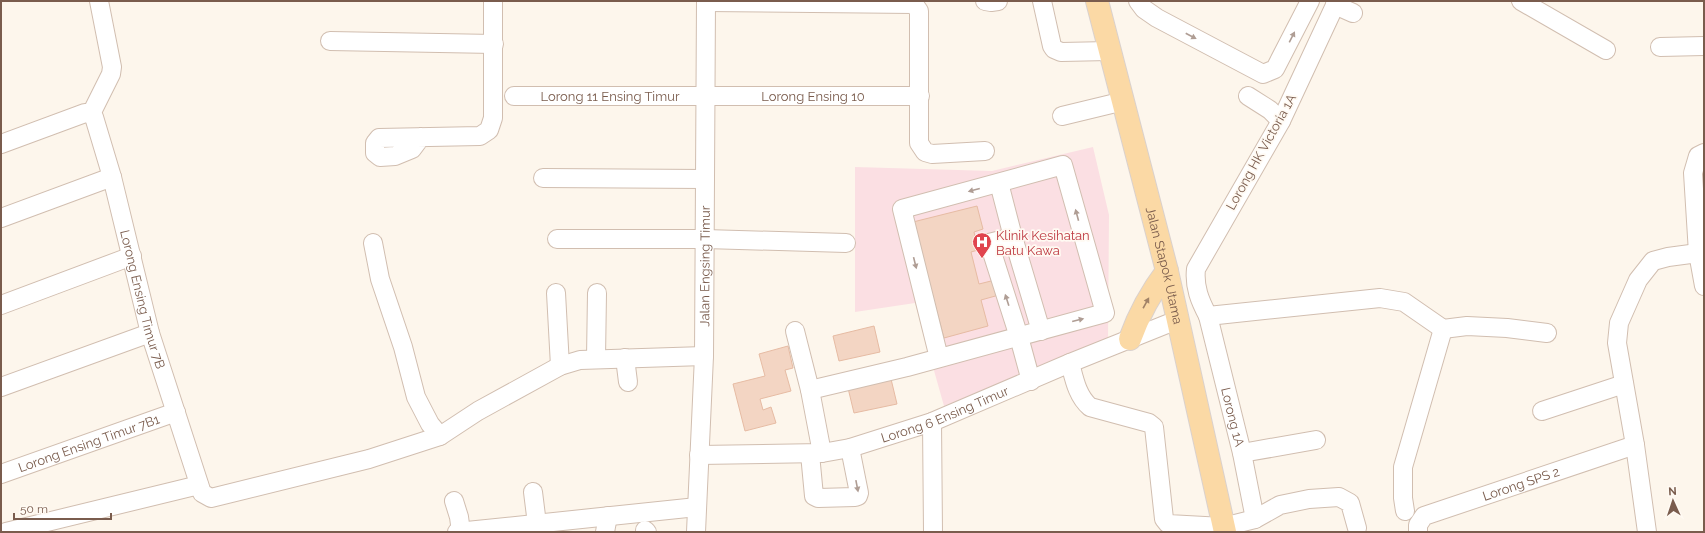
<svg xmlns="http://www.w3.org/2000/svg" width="1705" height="533" font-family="Raleway,sans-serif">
<rect width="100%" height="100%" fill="#fdf6ec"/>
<path fill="#fbdfe3" d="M1093,147l16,68 -1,127 -164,64 -29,-103 -60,9v-145l137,4z"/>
<g fill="#f3d5c3" stroke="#e6bba3">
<path d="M977,206l6,23 -9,3 4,18 -7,2 8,32 16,-4 4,15 -18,5 7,26 -44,12 -31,-116z"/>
<path d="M874,326l6,26 -41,9 -6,-25z"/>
<path d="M788,346l5,22 -8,2 6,21 -31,8 3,11 8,-3 5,16 -31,8 -12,-47 32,-8 -6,-22z"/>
<path d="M891,379l6,25 -43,9 -6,-25z"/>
</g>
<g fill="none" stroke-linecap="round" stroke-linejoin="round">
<g stroke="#d1beb0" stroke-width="20">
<g id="minor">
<path d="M985,1l6,1 7,-1"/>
<path d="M1042,1l10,45 2,3 7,3 48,-1"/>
<path d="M1138,1l6,8 13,9 106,56 12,-5 35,-68"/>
<path d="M1337,1l-56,120 -85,148c-2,18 4,32 12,47l172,-18 24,4 39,27 24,-3 40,2 40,5"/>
<path d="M1521,1l85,49"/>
<path d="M706,2l208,2 5,7v132l6,9 7,2 53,-3"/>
<path d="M1335,5l18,8"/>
<path d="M330,41l164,3"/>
<path d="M1660,47l44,-1"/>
<path id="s1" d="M514,96h406"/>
<path d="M1248,96l22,14 11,11"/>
<path id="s2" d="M91,114l3,3 18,60 38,156 52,160 9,5 158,-39 71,-23"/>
<path d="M91,114l20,-40 1,-7 -13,-66"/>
<path d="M1062,116l62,-15"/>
<path d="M421,137l-9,12 -17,7 -15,1 -5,-4v-10l4,-5 101,-2 9,-6 4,-12v-117"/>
<path d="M1,144l84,-31 6,1"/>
<path d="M1704,153l-6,3 -5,17 5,80 6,33"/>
<path d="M543,178l162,1"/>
<path d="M999,183l14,54 28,94"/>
<path d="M1,218l111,-41"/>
<path d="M1013,237l-24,6 30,94 12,44"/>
<path d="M557,239h148l141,4"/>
<path d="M373,243l7,36 23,68 13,50 14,27 10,12 38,-25 82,-45 20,-6 124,-4"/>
<path d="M556,293l4,73"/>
<path d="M1,305l131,-49"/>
<path id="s3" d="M1208,316l34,137 13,66"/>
<path d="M795,331l15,59 12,63"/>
<path d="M596,358l1,-65"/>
<path d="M625,358l3,24"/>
<path d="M1070,363c4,15 7,33 20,44l59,16 5,4 10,92 4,5 55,3 32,-8 25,-14 29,-6 30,-2 11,6 7,25"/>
<path d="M1,387l149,-54"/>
<path d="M810,390l97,-23 198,-54 -42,-148 -161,44 37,149"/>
<path d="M1542,411l82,-27"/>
<path d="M932,422l1,110"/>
<path d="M1242,453l74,-13"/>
<path d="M810,454l4,42 4,2 37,-1 3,-1 1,-3 -9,-45"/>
<path id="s4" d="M699,455l123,-2 28,-5 82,-26 138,-59 107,-43"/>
<path id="s5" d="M1,474l175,-62"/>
<path d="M533,492l4,32"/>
<path d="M454,501l5,16 2,15"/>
<path d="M1405,511l-2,-13v-31l40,-138"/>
<path d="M645,530l2,2"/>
<path d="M6,532l193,-47"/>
<path d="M457,532l240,-25"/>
<path d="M605,532l3,-16"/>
<path id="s6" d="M696,532l8,-176 2,-355"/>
<path id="s7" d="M1418,532v-7l6,-9 211,-71"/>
<path d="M1647,532l-12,-87 -18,-102 2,-20 19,-43 15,-19 15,-4 30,-4"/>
</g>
</g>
<g stroke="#dad1cd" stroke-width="24">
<g id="major">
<path id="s8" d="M1097,1l70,270 58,261"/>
<path d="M1130,339c9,-25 21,-47 37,-68"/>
</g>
</g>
<use href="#minor" stroke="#fff" stroke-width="18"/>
<use href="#major" stroke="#fbd9a5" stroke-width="22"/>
</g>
<defs><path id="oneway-solid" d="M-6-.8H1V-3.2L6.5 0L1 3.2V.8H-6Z"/></defs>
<g fill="#af9d94">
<use href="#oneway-solid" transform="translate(1191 36) rotate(28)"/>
<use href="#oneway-solid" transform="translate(1292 37) rotate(-63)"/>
<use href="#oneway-solid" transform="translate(974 190) rotate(165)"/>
<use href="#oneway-solid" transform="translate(1077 215) rotate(-105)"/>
<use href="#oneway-solid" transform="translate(915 263) rotate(76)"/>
<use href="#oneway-solid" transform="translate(1007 300) rotate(-108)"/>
<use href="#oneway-solid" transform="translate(1078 320) rotate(-14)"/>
<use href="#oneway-solid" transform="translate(857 486) rotate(79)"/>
</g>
<use fill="#a18267" href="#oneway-solid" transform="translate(1146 303) rotate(-61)"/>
<defs>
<g id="hospital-pin" transform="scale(1)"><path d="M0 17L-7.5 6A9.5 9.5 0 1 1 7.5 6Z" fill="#e0444e" stroke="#fffaf3"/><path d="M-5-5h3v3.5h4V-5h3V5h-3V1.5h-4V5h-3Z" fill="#fff"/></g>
</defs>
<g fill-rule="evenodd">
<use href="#hospital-pin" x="982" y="242"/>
</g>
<g text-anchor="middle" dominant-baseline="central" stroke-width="3.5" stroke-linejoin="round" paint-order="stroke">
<g font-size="13" fill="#7a5c4d" stroke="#fffaf3">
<text stroke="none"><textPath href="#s1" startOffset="96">Lorong 11 Ensing Timur</textPath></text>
<text stroke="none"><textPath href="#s1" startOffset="299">Lorong Ensing 10</textPath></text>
<text transform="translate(1261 152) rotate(-61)">Lorong HK Victoria 1A</text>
<text stroke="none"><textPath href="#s8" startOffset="273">Jalan Stapok Utama</textPath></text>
<text stroke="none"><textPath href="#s6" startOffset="266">Jalan Engsing Timur</textPath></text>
<text stroke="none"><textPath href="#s2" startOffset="193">Lorong Ensing Timur 7B</textPath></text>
<text stroke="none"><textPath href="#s4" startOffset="252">Lorong 6 Ensing Timur</textPath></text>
<text stroke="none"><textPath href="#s3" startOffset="104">Lorong 1A</textPath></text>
<text stroke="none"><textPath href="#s5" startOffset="93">Lorong Ensing Timur 7B1</textPath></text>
<text stroke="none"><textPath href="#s7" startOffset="120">Lorong SPS 2</textPath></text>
</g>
<g font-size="13" fill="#be3a42" stroke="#fffaf3" text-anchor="start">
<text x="996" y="235">Klinik Kesihatan<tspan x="996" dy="15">Batu Kawa</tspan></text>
</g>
</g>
<rect width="1705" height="533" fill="none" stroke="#7a5c4d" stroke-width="4"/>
<g transform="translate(1673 501) rotate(357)" stroke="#fffaf3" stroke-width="3" paint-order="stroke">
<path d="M0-3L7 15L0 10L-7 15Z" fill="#7a5c4d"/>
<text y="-6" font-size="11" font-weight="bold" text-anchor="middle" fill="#7a5c4d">N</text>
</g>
<path d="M14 513v6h97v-6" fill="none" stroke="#7a5c4d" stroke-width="2"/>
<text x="20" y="513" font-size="12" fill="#7a5c4d" stroke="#fffaf3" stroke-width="3" paint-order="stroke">50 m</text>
</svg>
